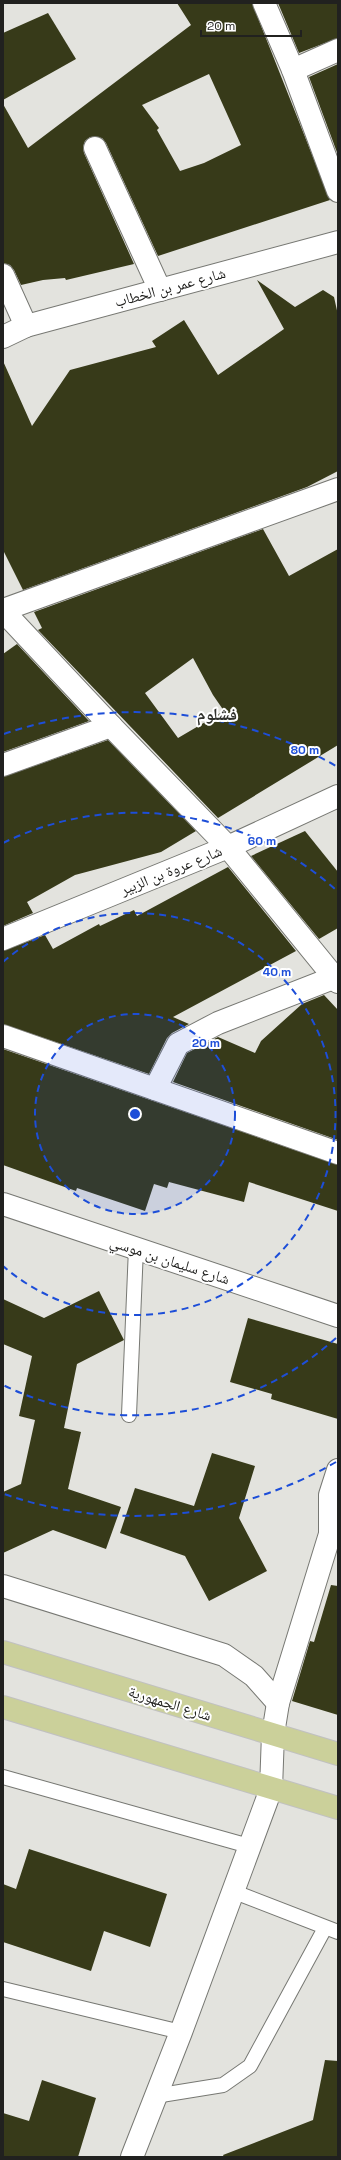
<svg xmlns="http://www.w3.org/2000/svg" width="341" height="2160" font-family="'Space Grotesk','Noto Naskh Arabic',sans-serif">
<rect width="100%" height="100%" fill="#e3e3de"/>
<g fill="#373a19" fill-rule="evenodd">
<path d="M177,3h75l78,197 -172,56 -52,-113 -4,-5 -12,-1 -5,4 -2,6 1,6 50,111 -68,16 -1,-2 -22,2 -22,5 -7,-15 -4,-5 -7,-2v-159l25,44 163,-123zM209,74l32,71 -37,18 -24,8 -23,-41 2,-2 -17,-23z"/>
<path d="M278,3h60v35l-39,15z"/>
<path d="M48,13l28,46 -73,41v-67z"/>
<path d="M338,64v91l-29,-78z"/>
<path d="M257,280l38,27 28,-17 11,7 4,18v156l-31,16 -284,103 -20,-40v-189l29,65 38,-56 86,-23 -4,-6 32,-21 34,55 66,-46z"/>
<path d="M263,529l26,47 49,-27v196l-120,73 -180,-188 4,-2 -8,-16zM193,658l20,37 11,16 -46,27 -33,-45z"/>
<path d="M17,644l72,77 -86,31v-98z"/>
<path d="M108,740l88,91 -35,21 -86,23 -48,27 6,11 -30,13v-149z"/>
<path d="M305,831l33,41v56l-19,11 -68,-83z"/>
<path d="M228,867l68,84 -123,66 16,7 -17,9 -5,5 -18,36 -146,-50v-73l42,-16 8,14 46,-25 1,2 34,-16 3,6z"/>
<path d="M324,995l14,15v130l-165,-58 14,-29 31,-16 37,16 6,-12 41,-37z"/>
<path d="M3,1049l335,116v46l-89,-29 -5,20 -75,-20 -2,6 -13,-4 -9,27 -68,-23 -1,3 -73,-26z"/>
<path d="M99,1291l25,49 -47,24 -13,64 17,4 -13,57 53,18 -15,42 -53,-19 -50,23v-61l18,-8 14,-64 -16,-4 13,-60 -29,-12v-45l41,19z"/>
<path d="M248,1318l90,26v75l-67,-20 1,-5 -42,-12z"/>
<path d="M212,1453l43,13 -16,52 28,53 -58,30 -24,-45 -65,-23 15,-45 59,18z"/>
<path d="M331,1585l7,1v129l-46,-14 18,-60 4,1z"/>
<path d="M29,1849l138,45 -17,53 -46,-16 -13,40 -88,-29v-58l13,5z"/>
<path d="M325,2060l13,1v96h-114l-1,-2 90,-35z"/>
<path d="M42,2080l54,18 -18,59h-75v-44l26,8z"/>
</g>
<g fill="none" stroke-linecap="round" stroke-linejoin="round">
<g stroke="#777873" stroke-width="16">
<g id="lane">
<path d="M129,1415l7,-167"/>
<path d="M3,1777l246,69"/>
<path d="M232,1891l106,41"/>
<path d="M3,1989l178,43"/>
<path d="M155,2096l68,-11 27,-19 75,-138"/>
</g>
</g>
<g stroke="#777873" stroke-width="24">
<g id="street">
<path d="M264,3l29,67 45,121"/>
<path d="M293,70l45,-20"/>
<path d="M95,148l65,142"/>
<path d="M3,275l23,51"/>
<path d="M3,337l23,-11 312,-84"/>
<path d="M3,610l335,-121"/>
<path d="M3,611l108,115 117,121 110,135"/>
<path d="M3,765l108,-39"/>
<path d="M3,939l225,-92 110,-51"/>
<path d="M3,1036l335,117"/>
<path d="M155,1089l23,-45 40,-21 120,-47"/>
<path d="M3,1204l335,112"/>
<path d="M3,1586l221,69 30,21 24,27"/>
<path d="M132,2157l49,-125 90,-243 2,-55 5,-31 52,-169v-39l8,-25"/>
</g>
</g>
<g stroke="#c1c1c0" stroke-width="24">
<g id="primary">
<path d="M3,1652l335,102"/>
<path d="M3,1707l335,101"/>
</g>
</g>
<use href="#lane" stroke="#fff" stroke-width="14"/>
<use href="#street" stroke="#fff" stroke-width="22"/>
<use href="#primary" stroke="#cbd09a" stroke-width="22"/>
</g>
<circle cx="135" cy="1114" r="100" fill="#1d4ed8" fill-opacity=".12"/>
<g fill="none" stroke="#1d4ed8" stroke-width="2" stroke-dasharray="7 5">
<circle cx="135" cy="1114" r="100"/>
<path d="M3 962A201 201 0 1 1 3 1266"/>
<path d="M336 1338A301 301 0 0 1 3 1385M3 843A301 301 0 0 1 336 890"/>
<path d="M336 1462A402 402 0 0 1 4 1494M4 734A402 402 0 0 1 336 766"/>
</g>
<g text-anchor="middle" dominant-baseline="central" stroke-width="4" stroke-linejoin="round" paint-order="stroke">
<g font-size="15" fill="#21211f" stroke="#fff">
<text transform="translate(170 287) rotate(-15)">شارع عمر بن الخطاب</text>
<text transform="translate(171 870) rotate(-22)">شارع عروة بن الزبير</text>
<text transform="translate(170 1260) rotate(18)">شارع سليمان بن موسي</text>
<text transform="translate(170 1703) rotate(17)">شارع الجمهورية</text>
</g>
<g font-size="17" font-weight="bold" fill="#31322d" stroke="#fff">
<text x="217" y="714">فشلوم</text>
</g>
</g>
<circle cx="135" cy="1114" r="6" fill="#1d4ed8" stroke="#fff" stroke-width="2"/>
<g font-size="12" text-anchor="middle" font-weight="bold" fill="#1d4ed8" stroke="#fff" stroke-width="4" stroke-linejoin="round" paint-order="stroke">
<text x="305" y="754">80 m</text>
<text x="262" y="845">60 m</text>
<text x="277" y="976">40 m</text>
<text x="206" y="1047">20 m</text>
</g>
<rect width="341" height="2160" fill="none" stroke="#21211f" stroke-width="8"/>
<path d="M201 30v6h100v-6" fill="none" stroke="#21211f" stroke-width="2"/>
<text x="207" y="30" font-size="12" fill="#21211f" stroke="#ffffff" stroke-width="3" paint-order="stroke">20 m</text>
</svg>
